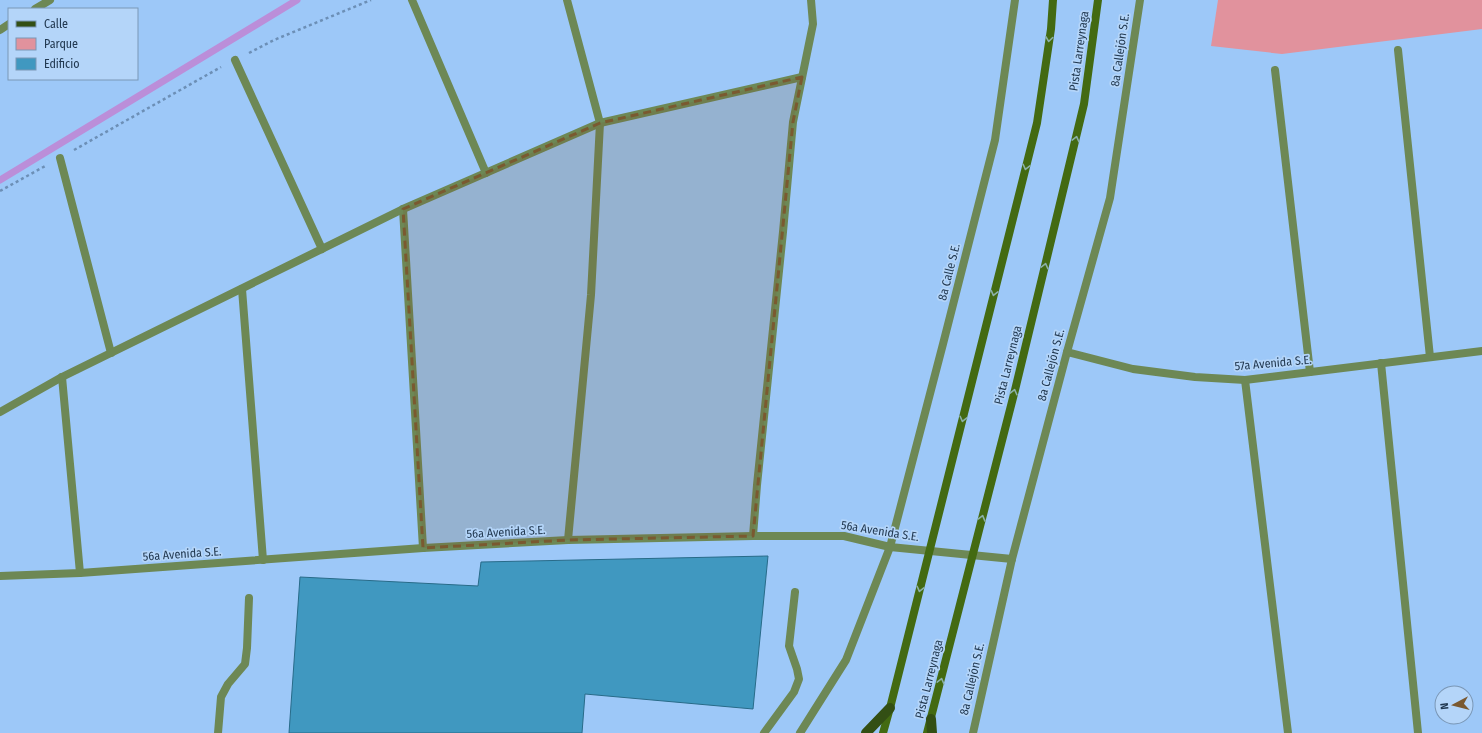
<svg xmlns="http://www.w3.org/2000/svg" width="1482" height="733" font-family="'Fira Sans Condensed',sans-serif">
<rect width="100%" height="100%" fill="#9dc8f8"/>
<path fill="#e1929d" d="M1218,0h264v29l-200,25 -71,-8z"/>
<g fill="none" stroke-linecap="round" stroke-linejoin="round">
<path stroke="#bb8ed9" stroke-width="7" d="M0,180l297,-180"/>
</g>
<path fill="#4098c0" stroke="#286b89" d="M768,556l-15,153 -168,-15 -3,39h-293l11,-156 178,9 3,-24z"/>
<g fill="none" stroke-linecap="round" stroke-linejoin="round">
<g stroke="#6c8fb6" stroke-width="2.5" stroke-dasharray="3 3" stroke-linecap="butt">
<path d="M249,53l25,-13 97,-40"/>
<path d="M74,150l147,-83"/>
<path d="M0,191l47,-26"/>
</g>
<g stroke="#6d8855" stroke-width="8">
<path d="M218,733l3,-36 7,-13 17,-20 2,-16 2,-50"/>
<path d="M764,733l30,-41 5,-13 -2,-10 -8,-23 6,-54"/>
<path d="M800,733l46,-73 44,-113"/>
</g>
<g stroke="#6d8855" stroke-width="8">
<path d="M412,0l74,173"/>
<path d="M567,0l33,123 -9,172 -23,245"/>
<path d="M35,9l15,-9"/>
<path d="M0,30l9,-6"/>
<path d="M1398,50l32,307"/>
<path d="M235,60l87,189"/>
<path d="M1275,70l35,302"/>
<path d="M60,158l51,195"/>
<path d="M403,209l20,339"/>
<path d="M242,289l21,271"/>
<path d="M1067,352l66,17 62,8 50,3 237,-29"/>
<path d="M1381,363l37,370"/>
<path d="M62,377l18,196"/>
<path d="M1245,380l43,353"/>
<path d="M0,412l62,-35 341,-168 197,-86 202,-46"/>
<path d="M753,536l4,-51 26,-253 10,-110 20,-98 -2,-24"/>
<path d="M890,547l53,-203 52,-204 20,-140"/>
<path d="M0,576l80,-3 343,-25 145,-8 185,-4h91l46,11 122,12"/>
<path d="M973,733l39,-174 55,-207 43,-154 30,-198"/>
</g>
<g stroke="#436a12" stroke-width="8">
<path d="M883,733l7,-25 147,-585 14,-94 2,-29"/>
<path d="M927,733l88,-343 69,-286 14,-104"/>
</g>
<g stroke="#334f14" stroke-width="10">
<path d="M931,719l1,14"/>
<path d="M866,733l24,-25"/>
</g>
</g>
<defs><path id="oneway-chevron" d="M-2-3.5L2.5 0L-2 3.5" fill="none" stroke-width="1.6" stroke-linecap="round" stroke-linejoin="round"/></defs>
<g stroke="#8cb0a8">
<use href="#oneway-chevron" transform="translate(1049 39) rotate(98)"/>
<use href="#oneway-chevron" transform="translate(1076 139) rotate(-76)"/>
<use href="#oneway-chevron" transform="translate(1026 167) rotate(104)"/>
<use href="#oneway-chevron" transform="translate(1045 266) rotate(-76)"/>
<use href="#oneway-chevron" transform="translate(994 293) rotate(104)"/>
<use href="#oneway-chevron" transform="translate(1014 392) rotate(-76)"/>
<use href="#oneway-chevron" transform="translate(963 419) rotate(104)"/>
<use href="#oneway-chevron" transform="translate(982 518) rotate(-75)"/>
<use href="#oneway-chevron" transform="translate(920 589) rotate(104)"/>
<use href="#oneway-chevron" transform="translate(941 681) rotate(-76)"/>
</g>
<path fill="#7a5930" fill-opacity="0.2" stroke="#7a5930" stroke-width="3" stroke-dasharray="8 5" stroke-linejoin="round" d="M802,77l-9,45 -40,414 -185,4 -145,8 -20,-339 197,-86z"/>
<g text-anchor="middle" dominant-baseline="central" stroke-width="3.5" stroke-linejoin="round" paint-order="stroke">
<g font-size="12" fill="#223951" stroke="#b4d5f9">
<text transform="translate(1120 50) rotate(-82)">8a Callejón S.E.</text>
<text transform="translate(1079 51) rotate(-82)">Pista Larreynaga</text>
<text transform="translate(949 272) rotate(-76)">8a Calle S.E.</text>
<text transform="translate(1273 363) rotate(-5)">57a Avenida S.E.</text>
<text transform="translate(1008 365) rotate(-76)">Pista Larreynaga</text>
<text transform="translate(1051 365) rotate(-75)">8a Callejón S.E.</text>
<text transform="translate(880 531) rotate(9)">56a Avenida S.E.</text>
<text transform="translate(506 532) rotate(-3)">56a Avenida S.E.</text>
<text transform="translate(182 554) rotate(-4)">56a Avenida S.E.</text>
<text transform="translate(929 679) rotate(-76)">Pista Larreynaga</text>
<text transform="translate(972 679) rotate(-77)">8a Callejón S.E.</text>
</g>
</g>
<rect x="8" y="8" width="130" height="72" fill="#b4d5f9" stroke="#7a97b6"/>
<rect x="16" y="21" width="20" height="6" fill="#334f14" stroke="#7a97b6"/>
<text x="44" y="28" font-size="12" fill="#223951">Calle</text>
<rect x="16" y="38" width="20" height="12" fill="#e1929d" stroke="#7a97b6"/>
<text x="44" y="48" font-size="12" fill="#223951">Parque</text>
<rect x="16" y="58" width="20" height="12" fill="#4098c0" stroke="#7a97b6"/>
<text x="44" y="68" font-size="12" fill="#223951">Edificio</text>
<g transform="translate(1454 705) rotate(263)"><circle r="19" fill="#b4d5f9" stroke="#7a97b6"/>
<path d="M0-3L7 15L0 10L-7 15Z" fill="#7a5930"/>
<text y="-6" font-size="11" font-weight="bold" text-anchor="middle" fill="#223951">N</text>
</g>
</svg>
